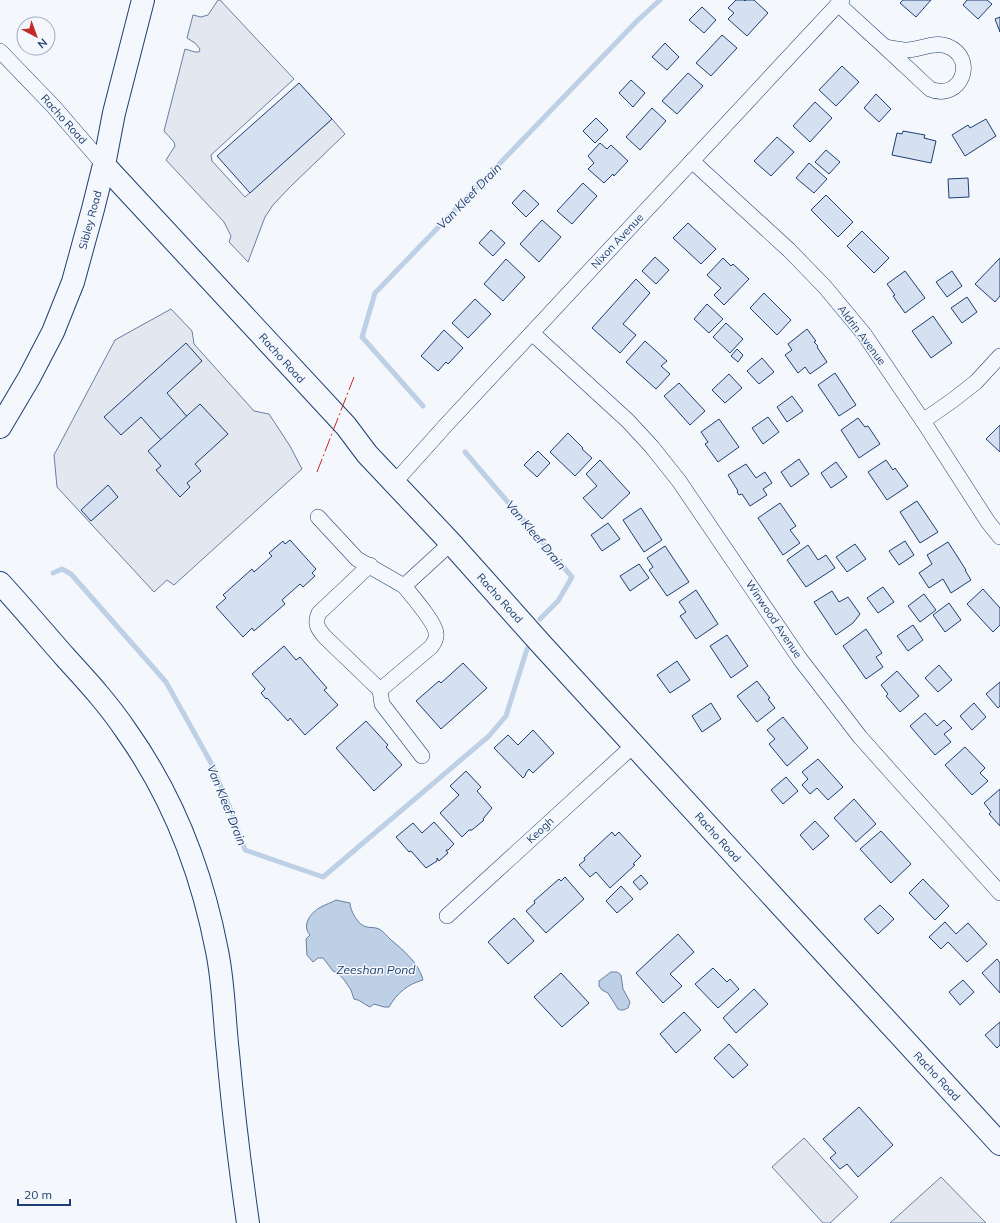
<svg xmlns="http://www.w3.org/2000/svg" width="1000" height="1223" font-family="Mulish,sans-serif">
<rect width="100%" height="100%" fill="#f4f7fb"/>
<g fill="#e3e8f0" stroke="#687fa3">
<path d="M218,0h2l74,79 -83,76 1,6 33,36 87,-78 13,15 -55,53 -17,18 -8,12 -17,45 -19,-20 2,-6 -7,-14 -58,-62 9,-14 -1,-4 -10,-11 21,-82 10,3h4l1,-3 -5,-6 -8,-5 6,-23 8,2 7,-2z"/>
<path d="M171,309l21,22 2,13 60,67 15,3 21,32 12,23 -128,116 -7,-5 -13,12 -97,-105 -3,-32 61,-115z"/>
<path d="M804,1138l54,59 -28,26h-7l-51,-56z"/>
<path d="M941,1177l45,46h-96z"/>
</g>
<g fill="#bed0e5" stroke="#687fa3">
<path d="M336,900l14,3c0,7 8,23 17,24 4,1 8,0 12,2 4,2 8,7 11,10 13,11 29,24 33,41 -15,4 -26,13 -34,27h-5l-10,-3 -4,3c-7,-3 -9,-7 -16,-8l-3,-9 -6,-9 -7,-8 -5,-2 -10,-13h-5l-5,4 -6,-7 -1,-16 4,-4c-9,-10 1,-23 11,-28 5,-3 10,-4 15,-7z"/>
<path d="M611,972h6l4,3 2,14 7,13 -2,6c-4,2 -6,3 -10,1l-10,-16 -6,-3 -3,-4v-5z"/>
</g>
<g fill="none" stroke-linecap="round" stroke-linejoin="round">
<g stroke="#bed0e5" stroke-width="5">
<path d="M423,406l-61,-69 13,-44 262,-272 23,-21"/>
<path d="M465,452l107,125 -14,24 -18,18"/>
<path d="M53,573l9,-4 9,5 95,108 44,79 20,47 15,42 78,27 166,-141 17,-20 21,-67"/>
</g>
</g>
<g fill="#d5e0f0" stroke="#1d3f73">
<path d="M736,0h8l1,1 1,-1h8l14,13 -21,23 -19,-17 6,-6 -6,-5z"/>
<path d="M903,0h28l-15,17 -16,-14z"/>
<path d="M967,0h20l5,4 -14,15 -15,-14z"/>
<path d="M702,7l14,13 -12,13 -15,-13z"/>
<path d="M1000,17v15l-5,-13z"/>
<path d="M722,35l15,13 -26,28 -15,-13z"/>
<path d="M665,43l14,14 -12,13 -15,-13z"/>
<path d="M842,66l17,16 -23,24 -17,-16z"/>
<path d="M688,73l15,13 -26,28 -15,-13z"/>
<path d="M631,80l14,13 -12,14 -14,-14z"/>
<path d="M299,83l33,36 -82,74 -33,-37z"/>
<path d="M876,94l15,15 -12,13 -15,-14z"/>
<path d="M815,102l17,16 -22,24 -17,-16z"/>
<path d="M652,108l14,13 -26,29 -14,-13z"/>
<path d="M596,118l12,12 -13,13 -12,-12z"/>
<path d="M986,119l10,17 -31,20 -13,-21 16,-10 2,3z"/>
<path d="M903,131l22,4 -1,3 12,3 -5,22 -39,-8 5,-22 5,1z"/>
<path d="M777,137l17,15 -23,24 -17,-15z"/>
<path d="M600,143l7,6 4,-4 17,16 -14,15 -1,-2 -9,9 -16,-14 6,-6 -6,-7z"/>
<path d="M826,150l14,12 -11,12 -14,-12z"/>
<path d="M809,163l18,16 -13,14 -18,-15z"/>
<path d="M968,178l1,19 -20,1 -1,-19z"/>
<path d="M583,183l14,13 -25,28 -15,-13z"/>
<path d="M524,190l15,14 -13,13 -14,-14z"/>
<path d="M826,195l27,27 -15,15 -27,-27z"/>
<path d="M542,220l19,17 -22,25 -19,-18z"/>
<path d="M688,223l28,26 -15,15 -28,-26z"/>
<path d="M491,230l14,13 -12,13 -14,-13z"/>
<path d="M862,231l27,27 -15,15 -27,-27z"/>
<path d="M655,257l14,13 -13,14 -14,-13z"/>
<path d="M723,258l8,8 2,-2 16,15 -25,26 -10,-10 7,-7 -14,-13z"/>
<path d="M1000,258v38l-5,6 -20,-18z"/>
<path d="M506,259l19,18 -22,24 -19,-17z"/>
<path d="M905,271l20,27 -20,15 -12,-17 2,-1 -8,-11z"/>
<path d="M952,271l10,15 -15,11 -11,-15z"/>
<path d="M636,279l14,14 -27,31 13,11 -16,18 -28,-25z"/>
<path d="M764,293l27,27 -14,15 -27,-27z"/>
<path d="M967,297l10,15 -15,11 -11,-15z"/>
<path d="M475,299l16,15 -23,24 -16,-15z"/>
<path d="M707,304l16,15 -14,14 -15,-14z"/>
<path d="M933,316l19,27 -21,15 -19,-27z"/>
<path d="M726,323l17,16 -13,14 -17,-16z"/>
<path d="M807,329l9,12 -2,1 4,4 -1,1 10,15 -17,12 -5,-7 -7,6 -13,-18 7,-5 -4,-6z"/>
<path d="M444,330l19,18 -15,16 -2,-2 -8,9 -17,-15z"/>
<path d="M645,341l22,20 -6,5 9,8 -14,15 -30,-27z"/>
<path d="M186,343l16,18 -35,32 22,26 -26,23 -22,-25 -20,18 -17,-18z"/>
<path d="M737,349l6,6 -5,7 -7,-6z"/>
<path d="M762,358l12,14 -15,12 -12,-13z"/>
<path d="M835,373l21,32 -17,11 -21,-31z"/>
<path d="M729,374l13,14 -17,15 -13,-13z"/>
<path d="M679,383l26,28 -15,14 -26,-29z"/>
<path d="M792,396l11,15 -16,11 -10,-15z"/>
<path d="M200,404l28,30 -33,30 6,7 -14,12 3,4 -10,10 -24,-27 5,-4 -13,-15z"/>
<path d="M768,417l11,15 -16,12 -11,-16z"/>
<path d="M858,418l7,9 3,-1 12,18 -21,14 -18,-28z"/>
<path d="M719,419l20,28 -21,15 -13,-18 3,-2 -7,-10z"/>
<path d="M1000,425v27l-14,-13z"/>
<path d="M568,433l15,15 -1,1 10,9 -17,18 -25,-24z"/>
<path d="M538,451l12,12 -13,14 -13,-12z"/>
<path d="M799,459l10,15 -18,13 -10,-15z"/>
<path d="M600,460l30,33 -28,26 -19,-21 14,-12 -11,-12z"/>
<path d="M886,460l7,10 2,-2 13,18 -21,14 -19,-28z"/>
<path d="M836,462l11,15 -16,11 -10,-15z"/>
<path d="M746,464l10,14 9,-6 7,11 -9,6 4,6 -17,11 -8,-12 -3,1 -2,-3 1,-1 -10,-16z"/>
<path d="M108,485l10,12 -27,24 -10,-11z"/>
<path d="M917,501l21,31 -18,11 -20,-31z"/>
<path d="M780,503l16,23 -6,4 10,13 -17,12 -25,-37z"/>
<path d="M641,508l21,32 -18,12 -21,-32z"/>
<path d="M608,523l12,16 -18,12 -11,-16z"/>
<path d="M290,540l26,29 -4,4 3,3 -12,11 -3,-3 -18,16 3,4 -31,27 -2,-3 -9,9 -27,-30 10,-9 -3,-3 29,-26 2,3 18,-16 -3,-3 14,-12 2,3z"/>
<path d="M905,541l9,14 -15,10 -10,-14z"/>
<path d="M948,542l18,28h-1l6,10 -20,13 -8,-14 -14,9 -10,-15 13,-9 -5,-9z"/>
<path d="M855,544l11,15 -19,13 -11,-15z"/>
<path d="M808,545l10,15 8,-5 9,13 -29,19 -19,-27z"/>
<path d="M665,546l24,36 -22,14 -18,-26 4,-3 -6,-9z"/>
<path d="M639,564l10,14 -19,13 -10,-15z"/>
<path d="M883,587l11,15 -16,11 -11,-15z"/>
<path d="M983,589l17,19v17l-7,7 -26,-28z"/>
<path d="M696,590l22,34 -22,15 -16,-23 6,-4 -7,-10z"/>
<path d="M832,591l7,11 9,-5 12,17 -7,9 -17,12 -22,-33z"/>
<path d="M924,594l12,16 -16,12 -12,-16z"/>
<path d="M949,603l12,17 -16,12 -12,-17z"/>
<path d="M913,625l10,15 -15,11 -11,-15z"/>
<path d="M866,629l16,24 -6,4 7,10 -17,12 -23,-33z"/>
<path d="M727,635l21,31 -17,12 -21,-32z"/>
<path d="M284,646l12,14 4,-3 27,31 -3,2 14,15 -33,30 -15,-17 -2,3 -21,-23 -1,1 -5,-6 4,-4 -13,-15z"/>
<path d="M677,661l13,19 -20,13 -13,-18z"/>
<path d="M463,663l24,25 -46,41 -25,-28 23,-20 2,2z"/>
<path d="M939,665l13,15 -14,12 -13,-14z"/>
<path d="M897,671l22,25 -19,16 -14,-16 2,-2 -7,-9z"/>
<path d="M757,681l13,17 -2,1 7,9 -18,14 -20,-26z"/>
<path d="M1000,682v24l-2,2 -12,-14z"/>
<path d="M711,703l10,16 -19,13 -10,-16z"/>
<path d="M974,703l12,14 -14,13 -12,-14z"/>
<path d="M925,713l12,13 7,-6 8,8 -8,6 7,8 -16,13 -25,-29z"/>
<path d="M783,717l25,31 -21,18 -18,-22 6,-5 -8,-9z"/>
<path d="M366,721l22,24 -2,2 16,18 -28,26 -38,-43z"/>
<path d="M533,730l21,23 -21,20 -4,-4 -3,4 -1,3 -2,2 -29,-30 14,-13 10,10z"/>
<path d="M965,747l20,21 -5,5 8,8 -16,14 -27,-30z"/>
<path d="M818,759l25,28 -15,13 -11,-12 -7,6 -8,-9 6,-6 -6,-7z"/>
<path d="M466,771l15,16 -4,4 15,17 -9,11 1,1 -12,10h-3l-7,7 -22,-24 19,-18 -9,-9z"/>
<path d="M786,777l12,14 -15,13 -12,-14z"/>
<path d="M1000,789v37l-11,-12 2,-2 -7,-9z"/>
<path d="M854,799l22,25 -20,18 -22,-24z"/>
<path d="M815,821l14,15 -16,14 -13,-15z"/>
<path d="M434,822l20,22 -6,6h-2l2,3 -9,8 -2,-3v3l-11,7 -15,-17 -2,1 -13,-15 17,-14 9,10z"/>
<path d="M881,831l30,33 -20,19 -31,-34z"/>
<path d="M612,832l3,4 4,-4 22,24 -8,8 2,1 -25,23 -14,-16 -6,5 -11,-12 6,-5 -1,-2z"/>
<path d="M641,875l7,8 -8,7 -7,-8z"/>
<path d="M565,877l19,22 -38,34 -20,-22 9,-8 -1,-2 25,-22 2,2z"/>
<path d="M923,879l26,27 -14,14 -26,-27z"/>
<path d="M621,886l12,13 -16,14 -11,-12z"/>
<path d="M880,905l14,14 -16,15 -14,-15z"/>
<path d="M514,918l20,23 -26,23 -20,-22z"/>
<path d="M945,922l11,12 12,-11 19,21 -20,18 -19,-20 -7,7 -12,-12z"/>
<path d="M678,934l16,18 -24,22 12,12 -19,17 -27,-30z"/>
<path d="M997,959l3,4v30l-18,-20z"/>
<path d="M713,968l14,14 3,-3 9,10 -21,19 -23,-24z"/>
<path d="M561,973l28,30 -27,24 -28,-30z"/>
<path d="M963,980l11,12 -14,13 -11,-13z"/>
<path d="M754,989l14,15 -32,29 -13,-15z"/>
<path d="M684,1012l17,18 -25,23 -16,-19z"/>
<path d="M1000,1022v23l-3,3 -12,-13z"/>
<path d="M729,1044l19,21 -15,13 -19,-20z"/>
<path d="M859,1107l34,38 -35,32 -11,-13 -7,5 -10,-11 6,-5 -13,-14z"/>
</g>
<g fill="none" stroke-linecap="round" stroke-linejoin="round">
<g stroke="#1d3f73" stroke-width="16">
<g id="street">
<path d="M838,4l47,43 45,42c31,13 48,-31 17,-43 -13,-5 -27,4 -40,4 -7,0 -15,-2 -22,-3"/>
<path d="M0,51l54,56 50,58"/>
<path d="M692,161l97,89 36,37 39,47 59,87 65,101 12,15"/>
<path d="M532,333l96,88 24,26 27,34 121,178 60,78 33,37 107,119"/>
<path d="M923,421l30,-21 23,-18 24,-26"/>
<path d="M394,483l52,-58 396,-425"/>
<path d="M318,517l39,42 47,27 47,-43"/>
<path d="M370,565l-51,48c-5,11 -1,16 6,24l55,53"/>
<path d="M404,586c8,10 31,36 32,47 1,5 -2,10 -5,14l-51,43 2,14 40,52"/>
<path d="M447,916l187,-171"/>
</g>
</g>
<g stroke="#1d3f73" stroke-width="24">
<g id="secondary">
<path d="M104,165l242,261 21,28 84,89 91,102 458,499"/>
<path d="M0,427l29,-49 24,-46 20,-50 20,-73 11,-44 10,-52 29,-113"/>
</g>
</g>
<g stroke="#1d3f73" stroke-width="24">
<path id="highway" d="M0,583c23,25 44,50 66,75 22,24 43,47 61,74 46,65 75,141 90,219 7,34 7,68 11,102 5,57 12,114 20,170"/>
</g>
<use href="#street" stroke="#f4f7fb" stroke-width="15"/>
<use href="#secondary" stroke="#f4f7fb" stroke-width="22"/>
<use href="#highway" stroke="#f4f7fb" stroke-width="22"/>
<path stroke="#c62828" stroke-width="1" stroke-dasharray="14 3 2 3" stroke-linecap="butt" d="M317,472l37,-95"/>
</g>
<g text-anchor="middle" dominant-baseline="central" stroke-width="3" stroke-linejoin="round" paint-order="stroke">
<g font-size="11" fill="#1d3f73" stroke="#f4f7fb">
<text transform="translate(64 119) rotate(48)">Racho Road</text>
<text transform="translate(90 220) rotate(-75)">Sibley Road</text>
<text transform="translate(617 241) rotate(-47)">Nixon Avenue</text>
<text transform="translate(862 335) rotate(53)">Aldrin Avenue</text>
<text transform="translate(282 358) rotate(48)">Racho Road</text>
<text transform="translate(500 598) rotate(48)">Racho Road</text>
<text transform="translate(774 619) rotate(56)">Winwood Avenue</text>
<text transform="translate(540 830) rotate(-43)">Keogh</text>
<text transform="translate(718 837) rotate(48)">Racho Road</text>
<text transform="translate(937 1076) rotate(47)">Racho Road</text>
</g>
<g font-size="12" font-style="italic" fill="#1d3f73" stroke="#f4f7fb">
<text transform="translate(469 196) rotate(-46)">Van Kleef Drain</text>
<text transform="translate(536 535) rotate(50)">Van Kleef Drain</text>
<text transform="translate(227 805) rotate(68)">Van Kleef Drain</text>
<text x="376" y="969">Zeeshan Pond</text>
</g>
</g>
<g transform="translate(36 36) rotate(139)"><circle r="19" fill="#f4f7fb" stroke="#9eadc5"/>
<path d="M0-3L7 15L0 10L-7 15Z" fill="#c62828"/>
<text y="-6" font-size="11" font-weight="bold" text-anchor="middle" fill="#1d3f73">N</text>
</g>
<path d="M18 1199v6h52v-6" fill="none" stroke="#1d3f73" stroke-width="2"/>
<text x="24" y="1199" font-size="12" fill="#1d3f73" stroke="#f4f7fb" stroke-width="3" paint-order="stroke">20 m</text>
</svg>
